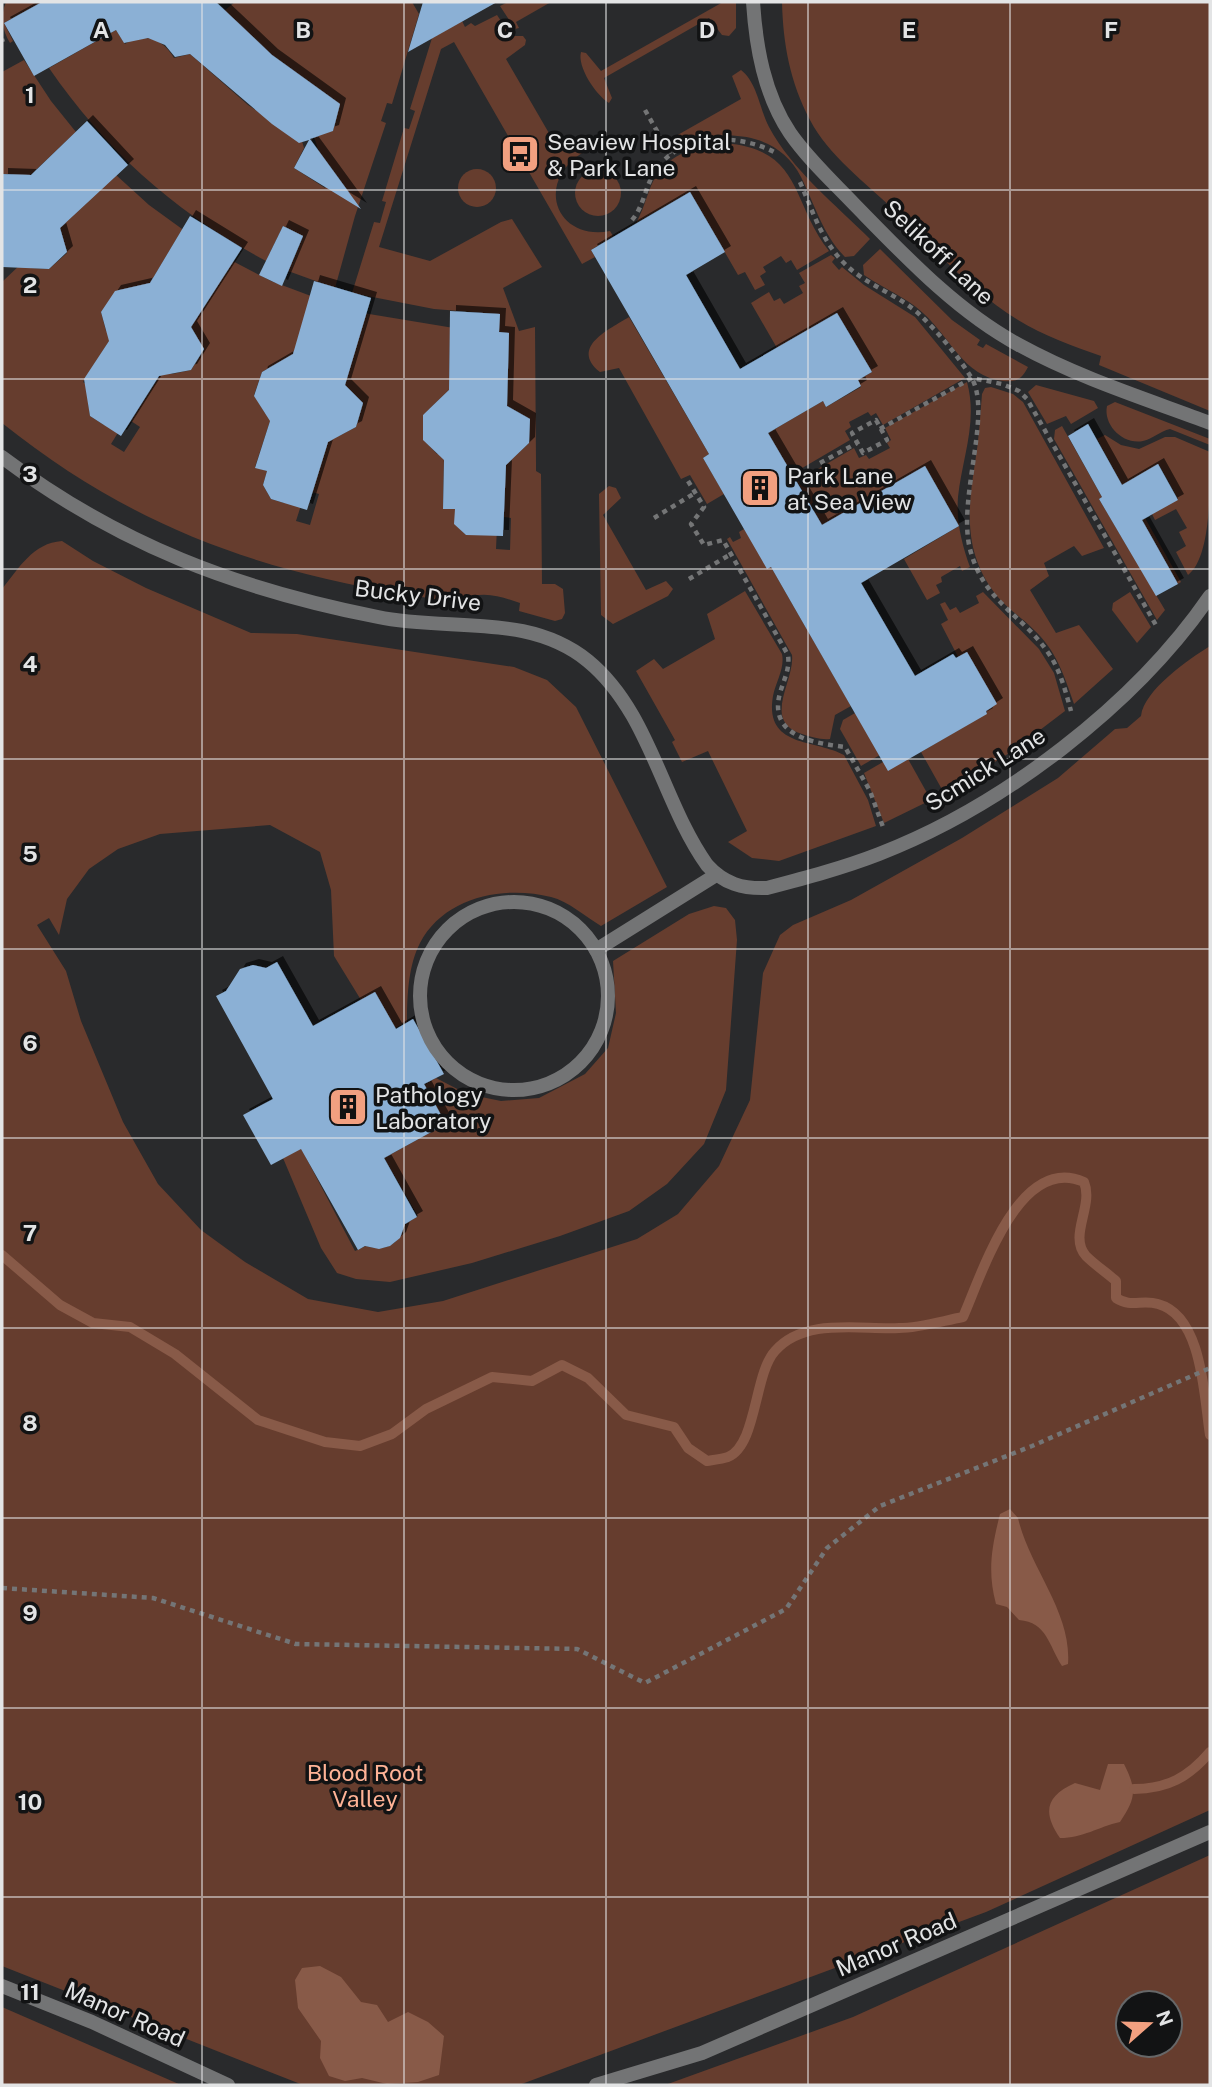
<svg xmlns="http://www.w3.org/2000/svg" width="1212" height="2087" font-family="'Public Sans',sans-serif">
<defs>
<filter id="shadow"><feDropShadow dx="6" dy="-6" stdDeviation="0" flood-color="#0009"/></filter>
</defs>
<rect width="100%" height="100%" fill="#292a2c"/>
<g fill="#663d2e" fill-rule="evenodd">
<path d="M6,2h36l-38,21 9,18 -3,2c-8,-13 -10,-27 -4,-41z"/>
<path d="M235,2h177l7,12 -27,90 -5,-1 -6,18 5,2 -31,93 -20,72 -47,-17 15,-34 -20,-11 -17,35c-90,-48 -159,-109 -217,-193l67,-38 9,14c19,-12 38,-5 49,14l16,-4 58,51 54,36 2,7 -10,20 31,20 8,-18 -13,-15 -7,-21 20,-3 6,-27 -67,-49 -48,-44z"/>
<path d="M508,2h43l-35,20 3,6 -4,1 -15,-23z"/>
<path d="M723,2h13v26l-7,8 -7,-1 -13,-17 -105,60 8,20 -3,5c-13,-8 -32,-36 -28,-51l5,1 15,18z"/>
<path d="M782,2h428v409l-111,-46 2,-9c-28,-10 -57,-20 -83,-36 -47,-29 -85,-72 -124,-110 -28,-27 -66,-55 -84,-90 -20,-38 -27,-76 -28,-118z"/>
<path d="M497,15l14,21h12l3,4 -1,5 -19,14 51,88 18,-9 9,5 -2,10c-48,31 -25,88 28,78l3,5 -22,14 4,7 -13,7 -128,-222 -13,7 -62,198 51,14 71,-39 11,-3 30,48 -39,21 16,43 16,-4 1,135v9l5,3 1,110h13l8,5 2,24 -3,6 -7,2 -36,-10 1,-8c-15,-5 -31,-11 -47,-7 -5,1 -10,4 -15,4 -17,1 -37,-3 -54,-6 -155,-25 -278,-72 -402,-171v-141l21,-20 7,6 19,1 18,-16 -7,-25 44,-64 45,41 51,37 -20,-9 -37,62 -42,17 5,19 7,4 -30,47 12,8 -7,12 2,14 14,9 12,-3 6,4 -11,18 13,8 16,-25 -9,-6 33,-52 8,5 19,-4 13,-20 -13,-23 30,-72 50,26 56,21 -38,66 -13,-4 -14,8 -8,23 11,18 7,2 -17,52 12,4 -4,14 8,14 13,4 19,-4 -7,22 14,4 9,-31 -7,-2 18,-59 9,3 17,-9 7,-24 -18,-18 12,-73 109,18 -16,1 -1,72 -26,12v24l14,15h7l-1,54 12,1v15l11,11c17,1 19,-8 31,-8l-1,22 14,1 1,-32 -7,-1 2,-61h9l14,-13 1,-24 -23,-13 2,-73 -10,-1v-18l-65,-5 -82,-16 22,-71 6,1 6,-21 -4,-1 22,-73 5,1 6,-18 -5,-2 22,-71 30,-17 3,6 6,-4 4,3z"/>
<path d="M24,60l27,41 37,46 -15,-12 -52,49 -9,-10h-10v-102z"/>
<path d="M741,70c16,12 19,40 28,57 23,43 67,78 101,112l-16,17 -9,1c-22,-22 -30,-52 -44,-80 -25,-50 -86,-48 -130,-29l-4,-7 74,-42 -9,-23z"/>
<path d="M725,143c78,7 65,58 104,108l-32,19 -6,-10 -5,3 -5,-7 -18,11 3,5 -6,4 5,9 -10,5 -10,-18 -7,3 -48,-83 -54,31c7,-12 10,-25 15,-37 13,-32 43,-39 74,-43z"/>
<circle cx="477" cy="188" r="19"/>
<circle cx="598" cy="193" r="23"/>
<path d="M880,249l72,71 28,20 -3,5 6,3 3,-4 42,23c-6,12 -11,15 -25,14 -40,-5 -52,-43 -80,-68 -17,-16 -39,-24 -59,-38l-1,-10z"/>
<path d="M831,255l4,3 -3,4 7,8 3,-3 22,18 51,32 50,61 -82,47 -7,-12 -5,3 -3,-4 -19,10 2,5 -6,4 5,9 -58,34 -24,-41 55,-32 3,6 35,-20 -3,-7 14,-8 -35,-59 -60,35 -26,-45 18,-11 5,9 6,-3 4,6 19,-11 -4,-7 6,-3 -6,-10z"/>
<path d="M629,317l80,137 -6,4 21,36 -17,10 -17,-29 -9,4 -62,-111 -19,4c-31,-25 10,-43 29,-55z"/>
<path d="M967,382c11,40 -5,76 -9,115 -2,24 4,48 12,70l-8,4 -2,-5 -19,11 1,5 -6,3 4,8 -13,7 -23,-41 55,-33 -34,-60 -103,59 -25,-44 57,-33 5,10 7,-3 3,4 21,-11 -3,-5 4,-3 -6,-12z"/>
<path d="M1036,385l58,16 4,7 -27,16 -5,-8 -19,8 -19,-32z"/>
<path d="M991,387l22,7 10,8 81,146 -22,8 -8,-10 -30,17 5,13 -19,14 26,43 23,-8 34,44 -39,35c-10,-29 -18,-54 -41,-75 -11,-11 -25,-20 -36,-33 -33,-41 -30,-84 -22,-133 4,-23 5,-46 7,-69l3,-6z"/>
<path d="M1115,402l95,37v6l-40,-16c-10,2 -17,10 -27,12 -20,4 -40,-16 -36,-35z"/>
<path d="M1062,426l40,71 -3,2 66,111 -8,10 -103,-181 1,-9z"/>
<path d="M1105,435l16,10 18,4 26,-12h10l35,15c0,31 2,105 -22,123l-12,-23 10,-6 -7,-14 8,-4 -11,-19 -21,11 -3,-6 26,-15 -19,-34 -37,20 -25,-46z"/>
<path d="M609,486l7,2 5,10 -18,17 43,75 20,-9 7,8 -5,7 -55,28 -12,-9 -2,-121z"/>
<path d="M1145,518l36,64 -3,2 -36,-64z"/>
<path d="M744,529l27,38 80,139 -16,9 -5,24c-9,1 -19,-2 -28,-5 -41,-13 -7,-53 -10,-79l-65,-116 3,-2 3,5 8,-4 -2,-6z"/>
<path d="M62,541l31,20 53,27 105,45 46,1 217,33 33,13 29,27 91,180 -66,39c-15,-9 -33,-25 -50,-29 -47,-12 -107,0 -131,46 -12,23 -13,55 -13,79l-12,6 -20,-36 -14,8 -27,-44 -3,-66 -11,-38 -50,-27 -110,9 -42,15 -29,20 -22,30 -8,36 -10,-17 -12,7 29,46 15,50 42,101 35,62 43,46 44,32 63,37 70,13 65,-11 194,-62 41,-25 41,-48 31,-66 13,-127 17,-38 13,-10 58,-25 111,-62 96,-60 57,-49 12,-1 14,-12c3,-26 48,-57 69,-70v1164l-224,102 -467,173h-216l-301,-119v-1377c17,-21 31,-46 60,-48z"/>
<path d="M745,591l37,63c3,14 -6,28 -9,42 -9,52 42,43 71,59l24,45 8,26 -97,35 -27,-3 -24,-16 19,-11 -39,-80 -26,11 -10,-20 3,-2 -39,-69 18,-12 9,10 52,-30 -8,-25z"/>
<path d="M983,592l56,57 15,24 11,38 -54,41 -67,41 -23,-41 66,-39 -46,-89 7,-4 -8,-16 5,-2 5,8 6,-3 4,6 19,-10 -3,-7z"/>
<path d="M1130,592l21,35 -14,16 -25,-33 1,-7z"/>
<path d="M855,713l25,42 -19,11 -21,-37 3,-9z"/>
<path d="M908,759l23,41 -47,23 -20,-50 19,-11z"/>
<path d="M714,906l12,2 9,12 2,20 -11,150 -22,54 -37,40 -38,27 -69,25 -88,27 -82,19 -34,-3 -19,-6 -16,-25 -38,-90 18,-10 54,103 11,-5c19,6 34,-1 38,-21l14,-9 -34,-58 62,-34 -22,-39 12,-7 31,16 34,7 38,-3 46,-24 23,-26 8,-35 -3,-52 76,-47z"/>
<path d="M1210,1855v230h-545l188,-68zM1128,2003h42v42h-42z"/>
<path d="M2,2007l179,78h-179z"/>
</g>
<g fill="#885a48">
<path d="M1010,1509l8,9c11,49 54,94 50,146l-6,2c-13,-20 -15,-44 -43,-46l-12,-13 -11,-3c-9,-33 -4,-58 4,-90z"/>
<path d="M1108,1764h16c13,26 12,34 -4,58 -22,5 -37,16 -60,16 -18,-26 -14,-42 15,-55l25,7z"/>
<path d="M320,1966l21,11 20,25 16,3 11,17 20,-10 20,10 16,14 -5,39 -21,7 -31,2 -25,-6 -17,3 -16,-5 -9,-18 1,-17 -23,-33 -3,-28 7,-12z"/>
</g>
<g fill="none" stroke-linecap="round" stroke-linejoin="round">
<g stroke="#885a48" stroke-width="10">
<path d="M2,1255l58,50 33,18 37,4 45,27 83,66 67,22 35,4 32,-12 34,-25 66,-32 40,4 30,-16 26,13 38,37 48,12 14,21 19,13c6,-1 15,-2 21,-4 29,-12 26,-83 47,-106 30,-34 85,-21 124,-23 21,0 43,-7 64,-11 19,-43 56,-164 121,-135 10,24 -16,54 2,74 9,9 21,17 30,25v17c15,10 26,1 42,6 45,12 46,94 52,131"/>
<path d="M1134,1789c33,0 55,-12 76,-37"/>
</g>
</g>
<g fill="#8bb0d5" filter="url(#shadow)">
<path d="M42,2h174l56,53 68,49 -7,27 -23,8 51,70 -67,-41 15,-28 -10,3 -27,-19 -82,-70 -15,3 -10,-12 -17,-7 -24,5 -8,-13 -82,46 -30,-53z"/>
<path d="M423,2h74l-89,50z"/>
<path d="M87,121l41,44 -68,63 7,24 -18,17 -47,-2v-93l29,1z"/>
<path d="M690,192l35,60 -39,23 54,94 97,-56 35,59 -14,8 3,6 -35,21 -3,-6 -55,32 54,92 103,-59 34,60 -98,57 54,93 38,-22 3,4 11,-6 30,52 -11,7 1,3 -99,57 -117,-204 -4,2 -64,-111 6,-4 -118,-204z"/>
<path d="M190,216l52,32 -51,79 13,22 -13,21 -32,6 -38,60 -31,-20 -6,-37 25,-38 -8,-29 14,-21 35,-8z"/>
<path d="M283,226l20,10 -21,50 -23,-11z"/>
<path d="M314,281l57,17 -26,87 18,18 -7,24 -28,15 -21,68 -36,-11 -8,-14 4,-14 -12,-3 15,-47 -16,-25 8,-24 31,-18z"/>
<path d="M450,311l50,3 -1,18 10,1 -2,73 23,13 -1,24 -23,22 -3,71 -37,-1 -12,-11 1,-15h-12l1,-49 -21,-20v-25l26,-25z"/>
<path d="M1088,424l34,61 36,-21 20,36 -36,20 36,64 -22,12 -57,-97 3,-2 -34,-61z"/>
<path d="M277,962l36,64 62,-34 21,37 17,-10 31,55 -20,10 22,40 -62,34 33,59 -12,7 -5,14 -10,8 -11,3 -14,-3 -7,4 -57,-101 -30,16 -28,-50 30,-16 -57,-103 10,-5 14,-22 13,-4 13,3z"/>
</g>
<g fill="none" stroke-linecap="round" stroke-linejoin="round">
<g stroke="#747576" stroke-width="4.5" stroke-dasharray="5 5" stroke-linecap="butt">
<path d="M2,39l1,3"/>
<path d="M645,110l25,44"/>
<path d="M800,182c13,30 22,60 46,83 22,21 53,30 74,50 18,17 38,41 51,62 22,35 -14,122 -1,172 14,55 54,65 81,108 10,16 15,36 20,54"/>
<path d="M632,220c12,-14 13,-33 23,-49 25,-38 82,-38 119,-19"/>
<path d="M876,420l11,20 -24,13 -11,-20z"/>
<path d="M880,429l92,-51 30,6 17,7 8,8 130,228"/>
<path d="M820,463l37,-20"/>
<path d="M688,481l16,26 -13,17 13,21 19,-5 65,115c2,14 -4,24 -8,38 -12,43 33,50 65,54l25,44 13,36"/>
<path d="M654,518l41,-25"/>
<path d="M689,579l42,-25"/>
<path d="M2,1588l151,10 143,46 281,5 68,34 141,-74 41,-61 53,-42 152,-60 178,-78"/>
</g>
<g stroke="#737475" stroke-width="14">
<path d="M753,2c3,45 11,92 37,131 18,26 42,48 64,71 50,51 102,107 165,141 60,33 127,54 191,78"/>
<path d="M2,457c117,88 235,132 376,160 70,15 150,-5 210,44 62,51 74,141 119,204 17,19 36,24 60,23 38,-10 76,-20 112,-34 124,-48 256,-149 331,-258"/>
<circle cx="514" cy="996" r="94"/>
<path d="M596,950l120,-75"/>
</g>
<g stroke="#737475" stroke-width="14">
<path d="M2,1986l90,36 136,63"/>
<path d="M596,2085l106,-32 508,-221"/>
</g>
</g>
<path fill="none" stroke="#e3e4e5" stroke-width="2" stroke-opacity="0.55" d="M202,2v2083M404,2v2083M606,2v2083M808,2v2083M1010,2v2083M2,190h1208M2,379h1208M2,569h1208M2,759h1208M2,949h1208M2,1138h1208M2,1328h1208M2,1518h1208M2,1708h1208M2,1897h1208"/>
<defs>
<g id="bus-square" transform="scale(2.0125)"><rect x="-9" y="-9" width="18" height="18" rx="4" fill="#f2a080" stroke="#121314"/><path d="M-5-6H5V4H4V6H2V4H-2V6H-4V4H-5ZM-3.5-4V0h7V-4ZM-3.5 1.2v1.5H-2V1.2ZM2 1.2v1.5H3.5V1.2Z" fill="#111"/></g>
<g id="building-square" transform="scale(2.0125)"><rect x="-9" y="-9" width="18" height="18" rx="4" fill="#f2a080" stroke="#121314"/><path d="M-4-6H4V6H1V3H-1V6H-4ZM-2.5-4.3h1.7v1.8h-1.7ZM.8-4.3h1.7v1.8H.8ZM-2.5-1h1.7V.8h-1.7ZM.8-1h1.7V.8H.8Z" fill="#111"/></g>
</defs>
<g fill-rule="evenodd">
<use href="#bus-square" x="520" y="154"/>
<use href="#building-square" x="760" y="488"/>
<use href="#building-square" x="348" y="1107"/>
</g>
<g text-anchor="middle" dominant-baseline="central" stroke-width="7" stroke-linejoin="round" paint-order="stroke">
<g font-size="23" fill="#e3e4e5" stroke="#121314" text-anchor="start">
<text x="547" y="141">Seaview Hospital<tspan x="547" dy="26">&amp; Park Lane</tspan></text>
<text x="787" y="475">Park Lane<tspan x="787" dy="26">at Sea View</tspan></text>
<text x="375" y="1094">Pathology<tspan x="375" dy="26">Laboratory</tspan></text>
</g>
<g font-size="23" fill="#e3e4e5" stroke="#121314">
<text transform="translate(939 252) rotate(43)">Selikoff Lane</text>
<text transform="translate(418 595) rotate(7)">Bucky Drive</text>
<text transform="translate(985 769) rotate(-32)">Scmick Lane</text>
<text transform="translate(896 1944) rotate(-23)">Manor Road</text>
<text transform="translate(125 2014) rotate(24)">Manor Road</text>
</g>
<g font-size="23" fill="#ffb396" stroke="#121314">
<text x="365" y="1772">Blood Root<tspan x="365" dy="26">Valley</tspan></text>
</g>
</g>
<g font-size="23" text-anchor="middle" font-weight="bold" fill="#e3e4e5" stroke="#121314" stroke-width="7" stroke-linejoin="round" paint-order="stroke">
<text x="101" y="38">A</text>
<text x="303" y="38">B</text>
<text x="505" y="38">C</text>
<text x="707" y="38">D</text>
<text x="909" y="38">E</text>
<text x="1111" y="38">F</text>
<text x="30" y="103">1</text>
<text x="30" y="293">2</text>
<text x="30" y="482">3</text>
<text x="30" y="672">4</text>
<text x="30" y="862">5</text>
<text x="30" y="1051">6</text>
<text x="30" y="1241">7</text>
<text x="30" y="1431">8</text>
<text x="30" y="1621">9</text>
<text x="30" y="1810">10</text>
<text x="30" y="2000">11</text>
</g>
<rect width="1212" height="2087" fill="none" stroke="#e3e4e5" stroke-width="7"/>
<g transform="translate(1149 2024) rotate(70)"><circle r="33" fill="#121314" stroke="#666768" stroke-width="2"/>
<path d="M0-5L12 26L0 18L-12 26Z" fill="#f2a080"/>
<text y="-10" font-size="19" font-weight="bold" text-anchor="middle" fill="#e3e4e5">N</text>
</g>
</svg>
